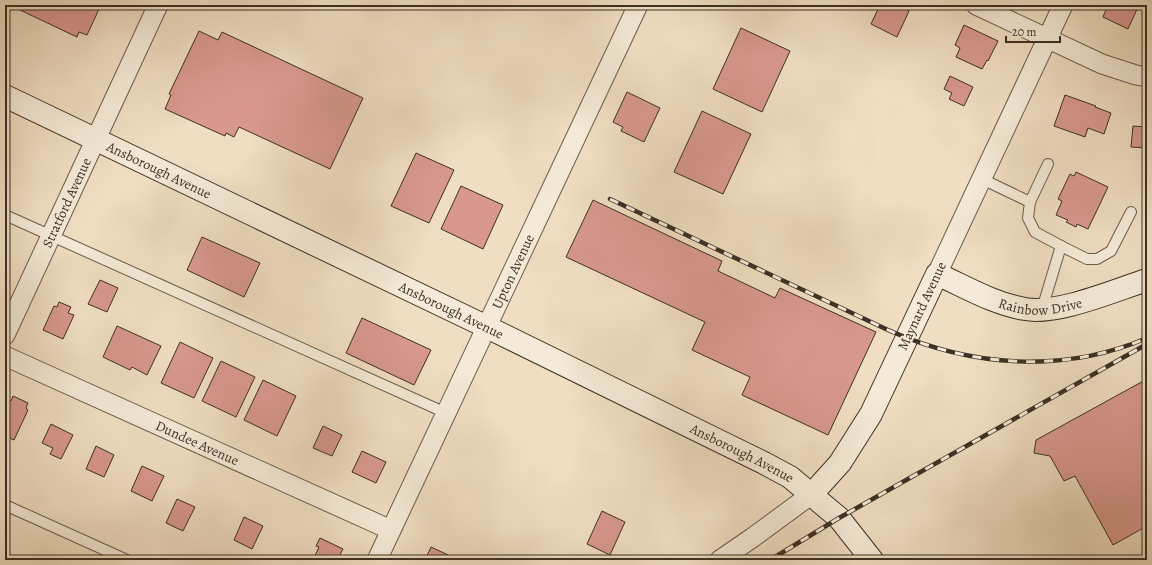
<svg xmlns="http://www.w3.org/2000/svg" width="1152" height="565" font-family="Alegreya,serif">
<rect width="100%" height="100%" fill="#f0dec2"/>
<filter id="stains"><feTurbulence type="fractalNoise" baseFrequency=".005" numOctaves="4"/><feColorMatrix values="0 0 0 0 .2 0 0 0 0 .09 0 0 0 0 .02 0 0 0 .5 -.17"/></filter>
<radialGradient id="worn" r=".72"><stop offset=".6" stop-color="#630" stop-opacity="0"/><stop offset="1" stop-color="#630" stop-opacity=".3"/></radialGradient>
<g fill="#d8988e" stroke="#3c3025">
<path d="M22,5h79l-14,30 -8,-3 -2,5 -57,-27z"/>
<path d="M880,5h16l13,6 -12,26 -26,-13z"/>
<path d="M1108,5h27l3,2 -10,22 -25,-12z"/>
<path d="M964,25l34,16 -10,20 -1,-1 -5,9 -26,-12 4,-9 -5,-3z"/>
<path d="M741,28l49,23 -28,61 -49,-23z"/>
<path d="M199,31l19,9 4,-8 141,66 -33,71 -91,-42 -5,10 -8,-4 -1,3 -60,-27 6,-14 -2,-1z"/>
<path d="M950,76l23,11 -9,19 -15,-7 3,-6 -8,-4z"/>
<path d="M627,92l33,16 -16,34 -23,-11 2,-4 -10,-5z"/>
<path d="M1065,95l31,11 -1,1 16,6 -7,21 -16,-6 -3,9 -31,-11z"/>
<path d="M702,111l49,23 -28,60 -49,-22z"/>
<path d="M1133,126l14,1v21l-16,-1z"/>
<path d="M416,153l38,17 -25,53 -38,-17z"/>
<path d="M1076,172l32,15 -20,42 -11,-5 -1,3 -10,-5 2,-2 -12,-5 6,-14 -4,-2 12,-25 4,2z"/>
<path d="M461,186l42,19 -20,44 -42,-20z"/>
<path d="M593,200l129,61 -4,10 57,27 5,-10 96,44 -48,103 -86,-40 8,-18 -58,-27 13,-28 -139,-65z"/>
<path d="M202,237l58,26 -16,34 -57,-27z"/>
<path d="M100,280l18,8 -11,24 -19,-8z"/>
<path d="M59,302l12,5 -3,6 6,2 -11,24 -20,-9 11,-24 3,1z"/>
<path d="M362,318l69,32 -17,35 -68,-32z"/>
<path d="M117,326l44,20 -14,29 -15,-8 -2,3 -27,-13z"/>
<path d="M180,342l33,16 -19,40 -33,-15z"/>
<path d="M221,361l34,16 -19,40 -34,-16z"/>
<path d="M1147,379v147l-34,19 -38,-69 -11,5 -14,-25 -16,-3 2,-13z"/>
<path d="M263,380l33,16 -19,40 -33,-16z"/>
<path d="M13,396l15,7 -2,5 2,2 -14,30 -9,-4v-30l3,-6 3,1z"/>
<path d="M51,424l22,11 -12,24 -11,-5 3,-6 -11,-5z"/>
<path d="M323,426l19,9 -10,21 -19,-8z"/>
<path d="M96,446l18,9 -10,22 -18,-8z"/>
<path d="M362,451l24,11 -10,21 -24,-11z"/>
<path d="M142,466l22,10 -12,25 -21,-10z"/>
<path d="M177,499l18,8 -12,24 -17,-8z"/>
<path d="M602,511l23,11 -15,33 -23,-11z"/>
<path d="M244,517l19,9 -11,23 -18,-9z"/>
<path d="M320,538l23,11 -6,11h-24l6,-13 -3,-1z"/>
<path d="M431,547l28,13h-34z"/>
</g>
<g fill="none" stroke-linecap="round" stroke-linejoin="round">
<g stroke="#695c4c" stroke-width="12">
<g id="lane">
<path d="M982,179l48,23 -2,16 7,14 26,14 -19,63"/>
<path d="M1030,202l18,-38"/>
<path d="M5,215l441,198"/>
<path d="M1061,246l26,13h10l14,-8 20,-39"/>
<path d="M5,505l122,55"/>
</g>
</g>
<g stroke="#695c4c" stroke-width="21">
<g id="street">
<path d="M976,5l126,59 34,11 11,2"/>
<path d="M937,274l126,-269"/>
<path id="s1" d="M5,335l153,-330"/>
<path id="s2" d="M5,356l386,174"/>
<path id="s3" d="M377,560l261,-555"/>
<path d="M720,560l32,-22 60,-44"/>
</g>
</g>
<g stroke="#3c3025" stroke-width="24">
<g id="secondary">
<path id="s4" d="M5,96l482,231 277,136 26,14 49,41 33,42"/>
<path id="s5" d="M812,494l28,-31 31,-49 66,-140c29,13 57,30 88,35 33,6 90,-19 122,-29"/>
</g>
</g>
<use href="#lane" stroke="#f5ead7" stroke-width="10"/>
<use href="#street" stroke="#f5ead7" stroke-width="19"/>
<use href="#secondary" stroke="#f5ead7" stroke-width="22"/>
<g stroke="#3c3025" stroke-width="4.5">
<g id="rail">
<path d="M610,199l278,131c83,37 175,44 259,8"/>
<path d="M770,560l69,-42 308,-174"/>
</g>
</g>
<use href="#rail" stroke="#f5ead7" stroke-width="3" stroke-dasharray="9" stroke-linecap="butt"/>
</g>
<g text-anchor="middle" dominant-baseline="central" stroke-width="4" stroke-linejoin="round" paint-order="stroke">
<g font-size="14" fill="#3c3025" stroke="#f5ead7">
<text stroke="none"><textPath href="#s4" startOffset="171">Ansborough Avenue</textPath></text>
<text stroke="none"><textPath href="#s1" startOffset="146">Stratford Avenue</textPath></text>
<text stroke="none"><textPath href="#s3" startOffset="319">Upton Avenue</textPath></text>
<text stroke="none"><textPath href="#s5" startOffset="365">Rainbow Drive</textPath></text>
<text transform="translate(922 306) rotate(-65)">Maynard Avenue</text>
<text stroke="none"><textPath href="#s4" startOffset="495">Ansborough Avenue</textPath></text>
<text stroke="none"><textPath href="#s2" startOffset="211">Dundee Avenue</textPath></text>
<text stroke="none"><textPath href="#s4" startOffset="819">Ansborough Avenue</textPath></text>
</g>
</g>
<rect width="1152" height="565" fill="none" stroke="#f0dec2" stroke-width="20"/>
<rect x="6" y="6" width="1140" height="553" fill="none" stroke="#3c3025" stroke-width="2"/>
<rect x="10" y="10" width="1132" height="545" fill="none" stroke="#3c3025"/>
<path d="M1006 36v6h54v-6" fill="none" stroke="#3c3025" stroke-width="2"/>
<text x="1012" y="36" font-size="12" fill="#3c3025" stroke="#f5ead7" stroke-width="3" paint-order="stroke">20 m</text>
<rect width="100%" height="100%" filter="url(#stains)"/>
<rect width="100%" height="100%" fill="url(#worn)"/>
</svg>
